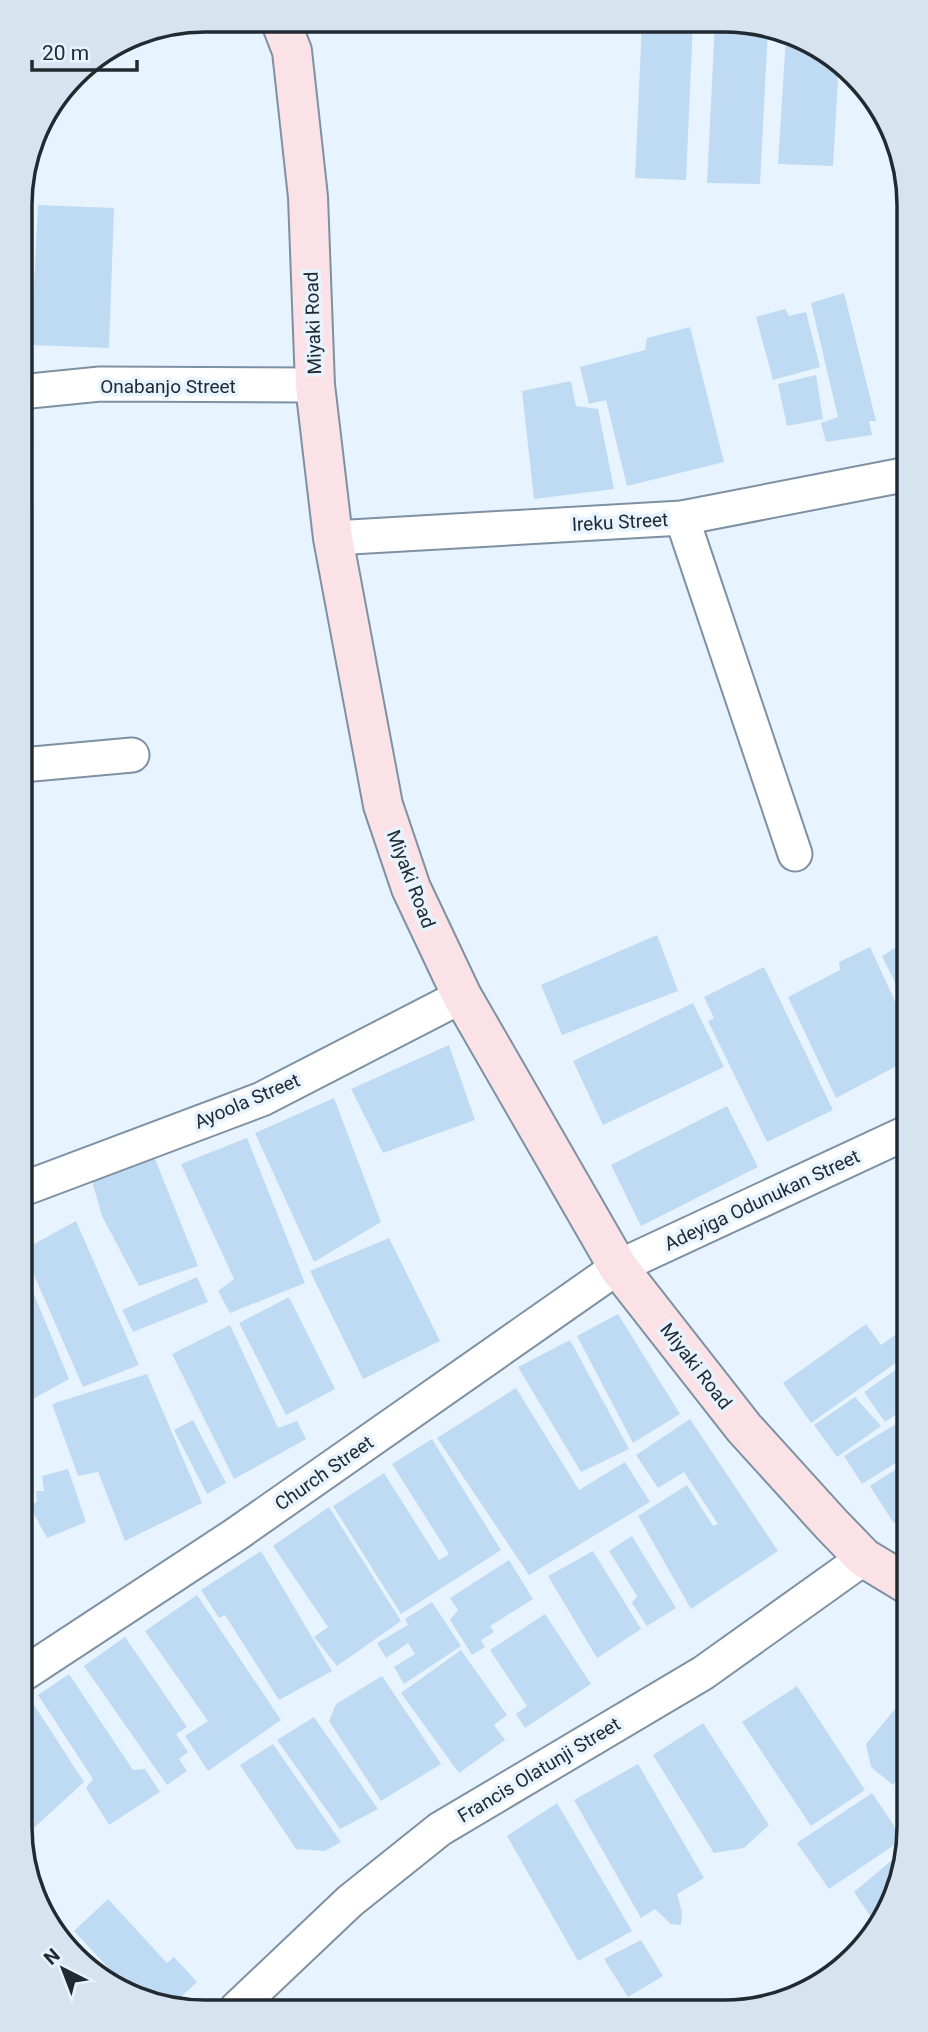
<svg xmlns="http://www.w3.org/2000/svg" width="928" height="2032" font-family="Roboto,sans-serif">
<rect width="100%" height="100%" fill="#e7f4ff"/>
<g fill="#bedbf3">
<path d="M642,22h51l-7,158 -51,-2z"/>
<path d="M715,22l45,1 8,4 -8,157 -53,-1z"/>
<path d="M786,36l53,26 -6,104 -55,-2z"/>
<path d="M38,205l76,3 -5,140 -78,-3z"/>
<path d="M20,209h3l1,137h-4z"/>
<path d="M844,293l32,128h-7l3,14 -46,7 -5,-19 17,-6 -27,-114z"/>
<path d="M785,309l4,7 17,-4 14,55 -47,13 -17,-63z"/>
<path d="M690,327l34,135 -97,24 -21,-86 -17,4 -9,-37 65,-17 2,-12z"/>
<path d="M816,375l7,44 -36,7 -9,-42z"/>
<path d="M571,381l5,25 22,3 16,80 -80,10 -12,-108z"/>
<path d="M657,935l21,56 -116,44 -21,-50z"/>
<path d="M905,942v61l-23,-47z"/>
<path d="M870,947l35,76 1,38 -70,37 -48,-101 52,-27 -1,-8z"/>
<path d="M764,967l69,143 -66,32 -59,-121 6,-3 -10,-21z"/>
<path d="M693,1003l31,64 -121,58 -30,-64z"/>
<path d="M449,1045l26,75 -92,33 -32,-64z"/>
<path d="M334,1098l47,124 -67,40 -59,-129z"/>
<path d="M727,1106l31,61 -117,59 -30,-61z"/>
<path d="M247,1138l58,145 -75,30 -12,-22 16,-12 -53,-115z"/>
<path d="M155,1159l43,107 -59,20 -37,-70 -10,-35z"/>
<path d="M76,1221l63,144 -56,22 -60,-137z"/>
<path d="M389,1238l51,103 -77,38 -53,-108z"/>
<path d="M24,1270l45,109 -45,25z"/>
<path d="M197,1277l11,25 -75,30 -11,-22z"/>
<path d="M289,1297l46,92 -49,26 -47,-92z"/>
<path d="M618,1314l62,100 -47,29 -56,-107z"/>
<path d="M866,1324l15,21 25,-18 1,28 -96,68 -28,-40z"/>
<path d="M230,1325l48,103 19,-7 9,18 -72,40 -62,-125z"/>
<path d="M570,1340l59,109 -48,23 -63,-105z"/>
<path d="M907,1362v51l-5,3 -2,-4 -15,10 -21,-30z"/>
<path d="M147,1374l55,129 -77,38 -27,-69 -20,4 -26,-72z"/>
<path d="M516,1388l63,102 46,-28 25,40 -121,73 -92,-137z"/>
<path d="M855,1397l26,29 -44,31 -23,-32z"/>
<path d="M907,1417v39l-45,28 -18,-28z"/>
<path d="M690,1419l88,132 -87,58 -53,-93 49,-31 26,41 5,-2 -34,-52 -26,16 -22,-33z"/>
<path d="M193,1420l33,63 -19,11 -33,-64z"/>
<path d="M432,1439l69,111 -100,64 -68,-108 51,-33 55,87 10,-6 -57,-90z"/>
<path d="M907,1462v66l-14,-6 -23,-36z"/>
<path d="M68,1469l18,53 -39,16 -18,-33 8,-3 -1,-11h8l-2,-15z"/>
<path d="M329,1507l72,114 -64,45 -23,-29 14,-10 -55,-81z"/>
<path d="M632,1536l44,72 -29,18 -15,-23 5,-7 -28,-45z"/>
<path d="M261,1551l71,120 -53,29 -54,-85 -6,3 -18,-28z"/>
<path d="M593,1551l48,78 -44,29 -49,-82z"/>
<path d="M509,1560l24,39 -43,27 4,6 -13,8 4,7 -13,8 -22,-35 8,-10 -8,-12z"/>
<path d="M197,1595l84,125 -73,51 -23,-35 23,-15 -63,-90z"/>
<path d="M432,1602l29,44 -57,38 -10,-17 21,-13 -7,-11 -22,15 -9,-15 31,-18 -3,-6z"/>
<path d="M545,1614l46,70 -66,44 -9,-14 11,-8 -37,-56z"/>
<path d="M125,1637l62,90 -11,7 12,18 -9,7 8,12 -20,14 -83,-119z"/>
<path d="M461,1650l46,65 -13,10 11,15 -46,33 -58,-80z"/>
<path d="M69,1674l64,96 12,-1 15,23 -51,33 -23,-37 7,-9 -55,-84z"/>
<path d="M382,1676l59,88 -60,37 -52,-80 7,-17z"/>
<path d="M797,1686l68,104 -54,36 -69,-104z"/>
<path d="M29,1697l55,85 -58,53 -1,-136z"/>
<path d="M895,1709l13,10v48l-15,18 -22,-18 -5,-23z"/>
<path d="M314,1717l64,92 -38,20 -63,-89z"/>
<path d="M703,1723l66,102 -25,23 -30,5 -61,-98z"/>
<path d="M273,1744l68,98 -16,9 -29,-2 -56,-84z"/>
<path d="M638,1764l66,114 -27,16 5,18 -1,13 -10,-1 -16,-15 -14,9 -67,-118z"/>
<path d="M872,1793l31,46 -74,50 -32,-46z"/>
<path d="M557,1803l75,128 -54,30 -71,-125z"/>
<path d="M904,1850l-10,49 -19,24 -21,-31z"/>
<path d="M108,1899l59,64 7,-6 23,25 -29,27 -40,-20 -54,-58z"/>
<path d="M641,1940l22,36 -35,21 -24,-38z"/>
<path d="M857,1940l6,9 -18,12 -5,-6z"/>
<path d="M821,1968l4,5 -30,19 -2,-3z"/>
</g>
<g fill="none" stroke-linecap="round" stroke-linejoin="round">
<g stroke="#7e91a2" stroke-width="37">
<g id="street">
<path d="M20,392l80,-8 215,1"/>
<path d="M682,518l113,336"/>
<path d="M333,538l349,-20 221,-43"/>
<path d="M22,765l110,-10"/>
<path d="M23,1189l239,-90 200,-103"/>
<path d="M25,1673l210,-138 383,-268 288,-134"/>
<path d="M236,2009l114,-108 90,-72 263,-156 161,-115"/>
</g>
</g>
<g stroke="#7e91a2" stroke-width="42">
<path id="secondary" d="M280,20l12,31 16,146 7,188 18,153 50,267 28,83 51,108 156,271 126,161 88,97 32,33 43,26"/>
</g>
<use href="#street" stroke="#fff" stroke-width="33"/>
<use href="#secondary" stroke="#fbe2e6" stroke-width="38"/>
</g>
<g text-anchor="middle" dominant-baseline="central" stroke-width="7" stroke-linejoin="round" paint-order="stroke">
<g font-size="19" fill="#222a31" stroke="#e7f4ff">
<text transform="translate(313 323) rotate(-92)">Miyaki Road</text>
<text x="168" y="386">Onabanjo Street</text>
<text transform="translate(620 522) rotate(-3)">Ireku Street</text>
<text transform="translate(411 879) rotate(69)">Miyaki Road</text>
<text transform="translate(247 1101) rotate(-23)">Ayoola Street</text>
<text transform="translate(762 1200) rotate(-25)">Adeyiga Odunukan Street</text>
<text transform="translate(696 1366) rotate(52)">Miyaki Road</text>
<text transform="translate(324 1473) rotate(-35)">Church Street</text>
<text transform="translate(539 1770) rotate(-31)">Francis Olatunji Street</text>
</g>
</g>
<path d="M0 0H928V2032H0ZM205 32H724A173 173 0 0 1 897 205V1827A173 173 0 0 1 724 2000H205A173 173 0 0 1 32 1827V205A173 173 0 0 1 205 32Z" fill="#d7e4ef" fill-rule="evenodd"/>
<path fill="none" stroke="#222a31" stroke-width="3.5" d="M205 32H724A173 173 0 0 1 897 205V1827A173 173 0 0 1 724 2000H205A173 173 0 0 1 32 1827V205A173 173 0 0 1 205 32Z"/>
<g transform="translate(63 1969) rotate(318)" stroke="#e7f4ff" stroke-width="5" paint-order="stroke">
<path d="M0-5L12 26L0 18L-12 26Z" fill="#222a31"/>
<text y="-10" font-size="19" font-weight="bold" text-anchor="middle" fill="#222a31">N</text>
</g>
<path d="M32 60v10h105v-10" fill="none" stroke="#222a31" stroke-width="3.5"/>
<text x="42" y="60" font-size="21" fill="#222a31" stroke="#e7f4ff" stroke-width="5" paint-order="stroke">20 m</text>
</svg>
